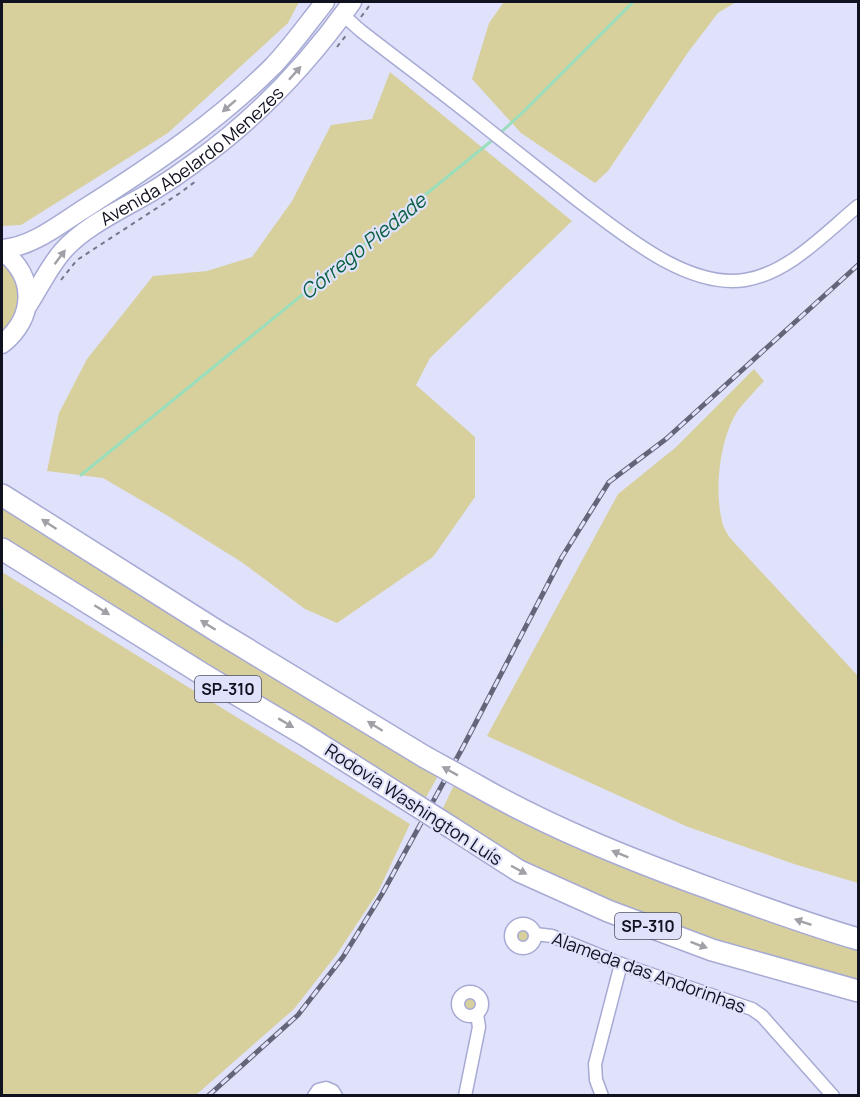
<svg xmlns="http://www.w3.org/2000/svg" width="860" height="1097" font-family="Manrope,sans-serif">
<rect width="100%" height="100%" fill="#e0e2fc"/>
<g fill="#d7d09d">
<path d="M2,2h297l-11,21 -120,110 -147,92 -19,1z"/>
<path d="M504,2h232l-18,11 -29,38 -81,120 -13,12 -74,-50 -49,-54 17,-56z"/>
<path d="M390,72l182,149 -142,137 -14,27 59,52v60l-42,60 -96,66 -32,-14 -62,-46 -80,-50 -60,-35 -56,-7 12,-58 28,-54 66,-83 54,-5 45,-14 40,-56 39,-76 41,-6z"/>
<path d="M2,257l11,10 10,38 -21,34z"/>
<path d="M754,369l10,12c-8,9 -17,18 -25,28 -19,27 -25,80 -17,112 1,6 5,12 8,17l128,138v207l-64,-19 -106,-37 -201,-91 131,-242 57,-46z"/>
<path d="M2,503l436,273 -13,23 -423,-259z"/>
<path d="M2,572l408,252 -32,68 -41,62 -43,55 -98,86h-194z"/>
<path d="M454,785l404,161v39l-166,-47 -173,-74 -79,-50z"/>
<circle cx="523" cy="936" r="7"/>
<circle cx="470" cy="1004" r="7"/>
</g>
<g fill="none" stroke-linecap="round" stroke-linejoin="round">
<g stroke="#9adebb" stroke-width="3">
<path d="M500,133l21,-19 112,-112"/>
<path d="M81,475l414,-337"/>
<path d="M2,610v33"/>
</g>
<g stroke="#a7aad3" stroke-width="15">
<g id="street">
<path d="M343,15l18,16c41,32 82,62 123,95 32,25 64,51 96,76 43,32 107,87 165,78 44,-7 80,-47 113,-74"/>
<circle cx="523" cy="936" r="12"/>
<path d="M535,934l17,2 69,28 131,45 10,7 71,80"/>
<circle cx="470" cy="1004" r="12"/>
<path d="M314,1096l4,-6 8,-2 7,3 3,5"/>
<path d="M465,1096l14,-69 -2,-13"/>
<path d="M602,1096l-6,-16 -1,-16 26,-100"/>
</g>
</g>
<g stroke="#a7aad3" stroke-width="21">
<g id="primary">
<path d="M2,249c31,-2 59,-26 85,-42 66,-42 130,-85 186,-141 19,-20 35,-43 52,-64"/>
<path d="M2,251c35,26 33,67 0,93"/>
<path id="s1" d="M28,305c11,-17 21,-38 34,-53 23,-27 65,-45 94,-63 13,-8 26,-17 38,-26 62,-44 114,-99 158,-161"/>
</g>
</g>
<g stroke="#a7aad3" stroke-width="24">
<g id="highway">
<path d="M2,495l215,136 208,126"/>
<path d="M2,549l202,126 101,60 98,62"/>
<path d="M474,784c73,42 150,73 229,102 52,19 103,38 155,53"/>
<path d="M452,828l67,43 89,40 104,39 146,41"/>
</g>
</g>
<g stroke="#74768a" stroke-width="2" stroke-dasharray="4.5 4.5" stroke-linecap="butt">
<path d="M361,17l11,-15"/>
<path d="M337,47l11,-14"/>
<path d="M61,280l16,-20 103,-67 16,-12"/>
</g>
<use href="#street" stroke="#fff" stroke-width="12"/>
<use href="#primary" stroke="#fff" stroke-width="18"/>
<use href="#highway" stroke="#fff" stroke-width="21"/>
<g stroke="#646578" stroke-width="5">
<path id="rail" d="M208,1096l90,-81 45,-58 39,-63 81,-147 99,-190 47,-75 57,-43 192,-174"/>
</g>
<use href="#rail" stroke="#e0e2fc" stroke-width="3" stroke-dasharray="9" stroke-linecap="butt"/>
<g stroke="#a7aad3" stroke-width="24" stroke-linecap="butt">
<g id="highway-bridge">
<path d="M425,757l49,27"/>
<path d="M403,797l49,31"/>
</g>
</g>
<use href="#highway-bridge" stroke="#fff" stroke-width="21"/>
</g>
<defs><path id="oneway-solid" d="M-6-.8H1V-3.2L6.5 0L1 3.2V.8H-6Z" transform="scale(1.5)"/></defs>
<g fill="#a0a0a6">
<use href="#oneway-solid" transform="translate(295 73) rotate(-48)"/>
<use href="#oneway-solid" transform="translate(229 106) rotate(139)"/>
<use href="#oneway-solid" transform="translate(60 257) rotate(-53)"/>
<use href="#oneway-solid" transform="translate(49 524) rotate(-147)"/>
<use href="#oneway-solid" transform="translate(102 610) rotate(32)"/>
<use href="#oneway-solid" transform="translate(208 625) rotate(-148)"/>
<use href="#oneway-solid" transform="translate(286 723) rotate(31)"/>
<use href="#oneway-solid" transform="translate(375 726) rotate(-148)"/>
<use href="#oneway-solid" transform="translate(450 771) rotate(-151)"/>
<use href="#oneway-solid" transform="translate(620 854) rotate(-158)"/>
<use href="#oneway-solid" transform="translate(519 870) rotate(28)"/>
<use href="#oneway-solid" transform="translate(803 922) rotate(-161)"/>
<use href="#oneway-solid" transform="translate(699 945) rotate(20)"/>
</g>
<g text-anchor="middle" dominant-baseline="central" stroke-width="4.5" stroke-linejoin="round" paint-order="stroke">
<g fill="#e0e2fc" stroke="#4f5062" stroke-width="1.5">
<rect x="195" y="676" width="66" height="26" rx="4.5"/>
<rect x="615" y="913" width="66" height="26" rx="4.5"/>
</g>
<g font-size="16" font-weight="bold" fill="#111220">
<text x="228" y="689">SP-310</text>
<text x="648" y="926">SP-310</text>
</g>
<g font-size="18" fill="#111220" stroke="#e0e2fc">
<text stroke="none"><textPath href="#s1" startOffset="225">Avenida Abelardo Menezes</textPath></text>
<text transform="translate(414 804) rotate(33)">Rodovia Washington Luís</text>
<text transform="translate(649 972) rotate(20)">Alameda das Andorinhas</text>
</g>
<g font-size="20" font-style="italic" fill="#0a6040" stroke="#e0e2fc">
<text transform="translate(363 246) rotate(-39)">Córrego Piedade</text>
</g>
</g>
<rect width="860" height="1097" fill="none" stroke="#111220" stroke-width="6"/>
</svg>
